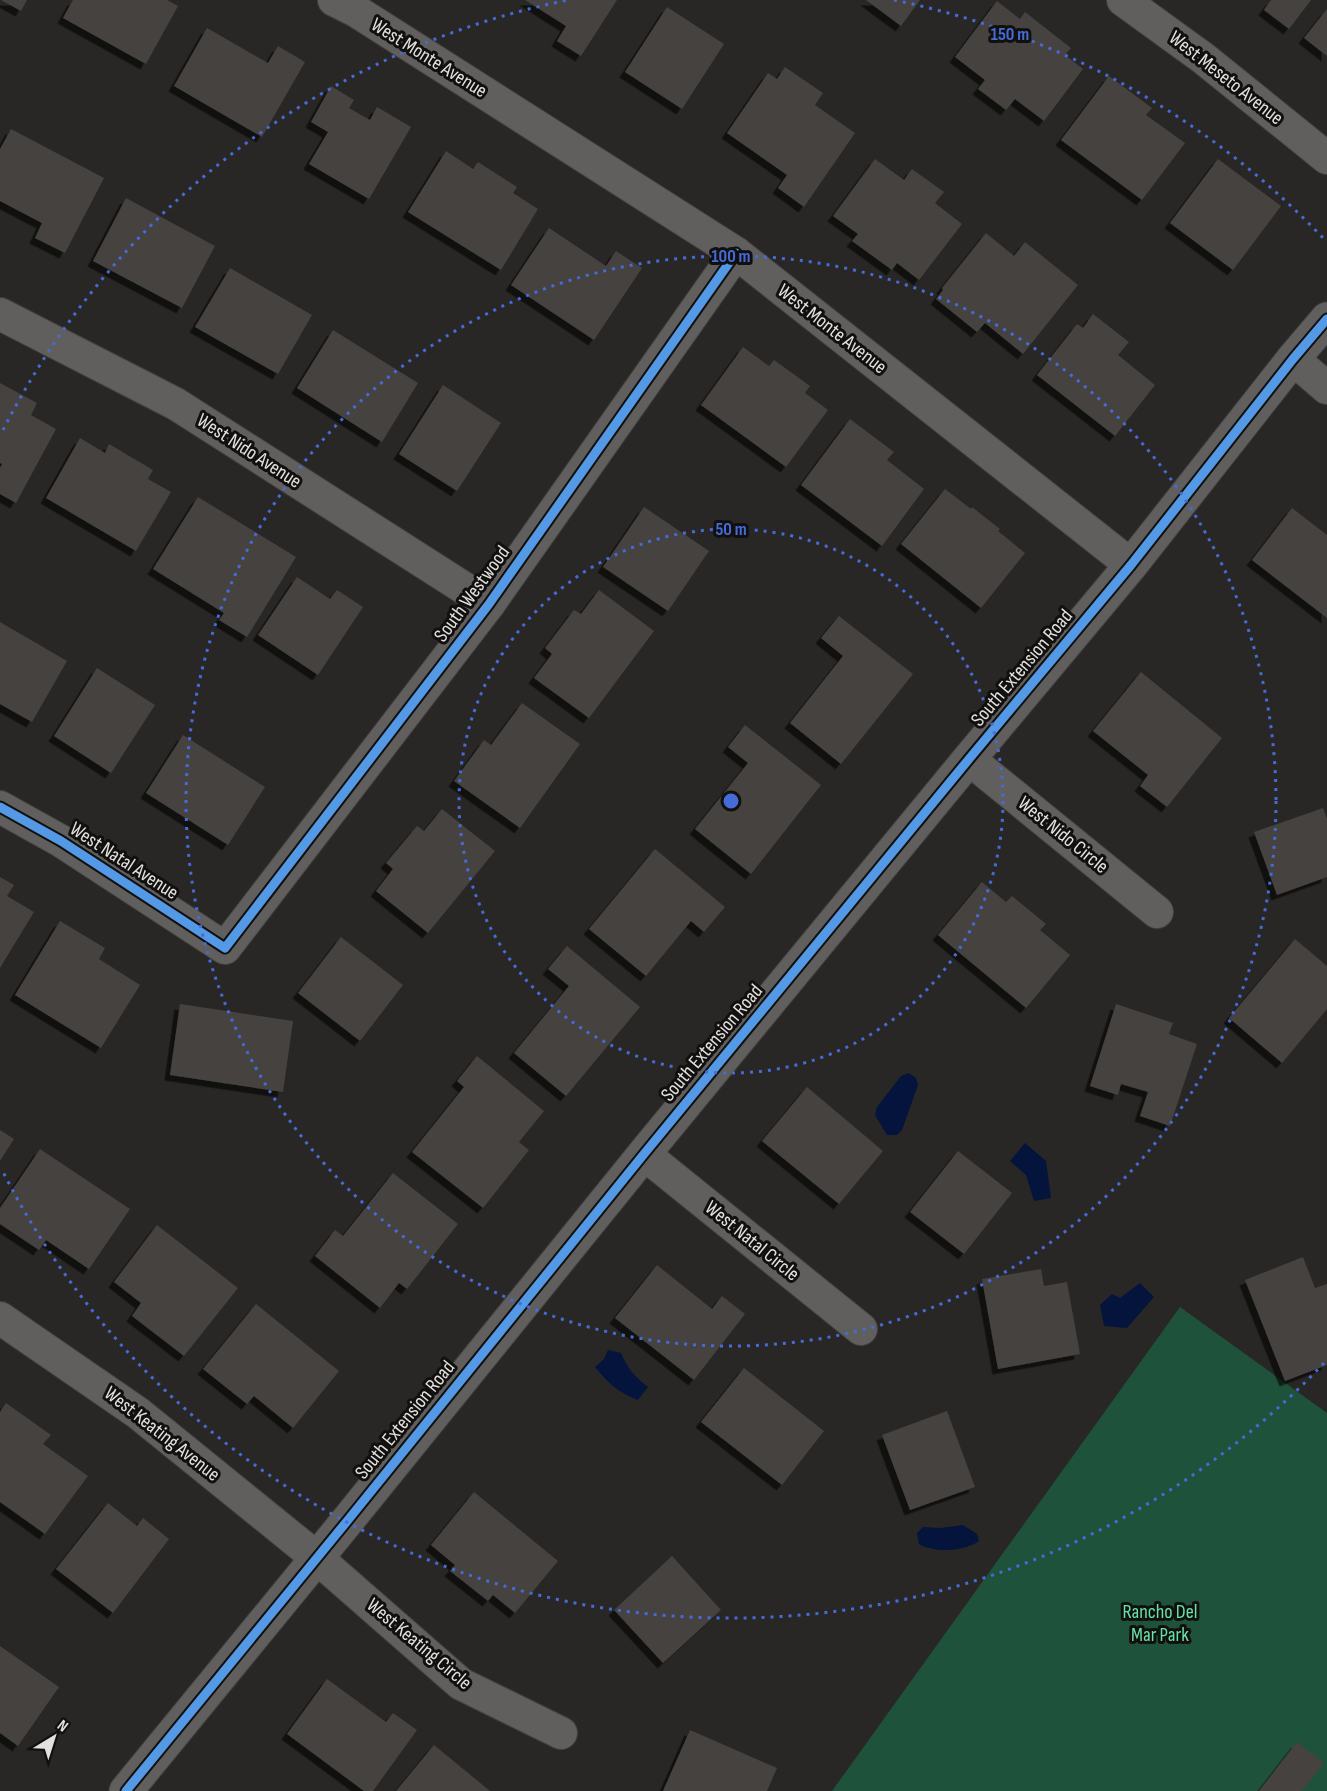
<svg xmlns="http://www.w3.org/2000/svg" width="1327" height="1791" font-family="'Sofia Sans Condensed',sans-serif">
<defs>
<filter id="shadow"><feDropShadow dx="-5.5" dy="5.5" stdDeviation="0" flood-color="#0009"/></filter>
</defs>
<rect width="100%" height="100%" fill="#292725"/>
<path fill="#1f523b" d="M1180,1307l147,106v378h-495z"/>
<g fill="#04143c">
<path d="M909,1073l7,5 2,7 -16,45 -5,5h-10l-12,-20 2,-8 24,-31z"/>
<path d="M1025,1143l21,18 5,37 -17,3 -8,-26 -16,-14z"/>
<path d="M1140,1283l14,14 -27,31 -23,-2 -4,-21 12,-11 8,4z"/>
<path d="M608,1350l13,3c6,15 14,24 27,34l-10,13c-19,-7 -30,-17 -43,-33l9,-8z"/>
<path d="M963,1525l14,9 2,7c-16,11 -44,12 -60,3l-2,-11 6,-6 17,1z"/>
</g>
<g fill="#444241" filter="url(#shadow)">
<path d="M1,0h26l-6,11z"/>
<path d="M73,0h94l11,6 -32,58 -83,-46z"/>
<path d="M525,0h92l-36,56 -24,-15 9,-15z"/>
<path d="M866,0h54l-19,26z"/>
<path d="M1271,0h40l-22,29 -25,-19z"/>
<path d="M997,1l23,18 5,-7 46,36 -6,7 18,14 -39,52 -29,-22 -9,11 -28,-21 7,-9 -30,-23z"/>
<path d="M667,7l57,37 -42,65 -57,-37z"/>
<path d="M1327,9v47l-23,-18z"/>
<path d="M207,28l61,35 10,-17 27,16 -43,75 -88,-51z"/>
<path d="M785,67l38,26 -8,12 40,28 -51,74 -26,-19 9,-13 -60,-42 41,-60 9,6z"/>
<path d="M1109,76l43,32 -6,7 39,28 -43,57 -81,-60z"/>
<path d="M331,86l23,14 -5,8 21,12 7,-13 34,20 -42,72 -60,-35 19,-32 -17,-10z"/>
<path d="M11,129l93,49 -39,75 -30,-15 7,-15 -42,-22v-52z"/>
<path d="M446,151l27,18 5,-7 39,25 -4,6 25,16 -37,61 -93,-58z"/>
<path d="M875,159l29,21 8,-11 32,23 -9,11 27,21 -43,56 -22,-17 -5,7 -40,-29 6,-7 -25,-18z"/>
<path d="M1218,159l63,47 -48,64 -63,-47z"/>
<path d="M126,198l89,48 -33,62 -89,-47z"/>
<path d="M549,228l57,38 10,-15 26,17 -48,72 -83,-55z"/>
<path d="M986,233l28,23 11,-14 53,43 -55,69 -38,-31 -8,9 -41,-33 7,-9 -1,-2z"/>
<path d="M230,268l82,47 -34,59 -83,-47z"/>
<path d="M1093,314l36,28 -11,13 37,30 -40,51 -78,-61 40,-51 6,4z"/>
<path d="M333,330l85,53 -36,59 -85,-54z"/>
<path d="M743,347l26,19 5,-6 36,26 -5,7 23,17 -42,57 -85,-62z"/>
<path d="M0,383l37,20 -6,12 25,14 -40,74 -16,-9v-26l2,-4 -2,-1z"/>
<path d="M443,385l58,38 -44,68 -58,-37z"/>
<path d="M850,419l44,33 -7,8 37,29 -42,57 -81,-61z"/>
<path d="M80,438l25,15 4,-9 44,26 -5,9 23,13 -35,59 -90,-53z"/>
<path d="M945,489l26,20 1,-2 28,22 -2,2 27,22 -44,55 -80,-64z"/>
<path d="M198,497l98,60 -49,80 -28,-17 5,-7 -71,-44z"/>
<path d="M644,507l65,44 -41,60 -65,-44z"/>
<path d="M1292,508l35,27v83l-75,-58z"/>
<path d="M297,577l33,22 7,-9 26,17 -45,68 -60,-40z"/>
<path d="M599,590l55,41 -65,87 -55,-40 18,-24 -7,-6 29,-38 7,4z"/>
<path d="M839,616l74,58 -72,90 -51,-41 53,-67 -22,-18z"/>
<path d="M0,622l67,39 -35,61 -32,-18z"/>
<path d="M97,668l58,37 -44,68 -57,-37z"/>
<path d="M1141,672l81,66 -55,69 -27,-21 8,-11 -55,-44z"/>
<path d="M522,703l58,41 -60,84 -66,-47 30,-41 7,5z"/>
<path d="M745,725l76,60 -70,89 -56,-45 53,-66 -20,-16z"/>
<path d="M183,735l82,52 -37,58 -82,-52z"/>
<path d="M1323,808l4,11v58l-50,18 -23,-63z"/>
<path d="M442,809l53,42 -67,82 -52,-42 17,-22 -7,-6 31,-37 7,5z"/>
<path d="M655,849l70,58 -21,25 -13,-11 -45,55 -57,-47z"/>
<path d="M0,877l14,8 -7,11 27,16 -34,56z"/>
<path d="M982,882l24,20 6,-6 34,28 -6,6 30,25 -44,53 -88,-73z"/>
<path d="M60,921l45,27 -6,11 41,26 -39,63 -86,-53z"/>
<path d="M341,937l62,48 -43,56 -62,-48z"/>
<path d="M1295,939l32,27v43l-45,54 -53,-45z"/>
<path d="M567,946l73,61 -74,89 -52,-43 55,-67 -21,-17z"/>
<path d="M180,1004l113,17 -10,71 -113,-17z"/>
<path d="M1116,1004l57,19 -4,11 28,10 -27,82 -30,-10 8,-24 -27,-8 -3,11 -28,-9z"/>
<path d="M477,1056l67,55 -25,31 10,8 -46,58 -71,-56 52,-65 -7,-6z"/>
<path d="M807,1087l76,64 -44,53 -77,-63z"/>
<path d="M0,1130l14,9 -14,22z"/>
<path d="M40,1149l90,60 -41,60 -43,-29 -7,10 -39,-26v-16z"/>
<path d="M958,1151l54,42 -48,61 -54,-42z"/>
<path d="M393,1173l65,51 -51,65 -8,-6 -19,25 -65,-52 20,-26 8,6z"/>
<path d="M157,1225l81,63 -54,68 -52,-40 9,-13 -27,-21z"/>
<path d="M1303,1257l12,31 12,-4v81l-42,16 -40,-101z"/>
<path d="M657,1265l55,44 10,-13 23,18 -51,66 -79,-62z"/>
<path d="M1041,1269l3,17 23,-4 13,72 -82,15 -16,-90z"/>
<path d="M256,1304l83,67 -46,57 -39,-32 -7,8 -44,-35z"/>
<path d="M744,1368l80,63 -42,54 -81,-63z"/>
<path d="M6,1403l45,32 -8,9 45,32 -43,58 -45,-32v-90z"/>
<path d="M947,1411l28,76 -65,23 -28,-75z"/>
<path d="M474,1492l84,69 -43,52 -22,-18 -5,6 -38,-30 5,-6 -24,-20z"/>
<path d="M108,1503l29,23 6,-8 26,21 -56,74 -57,-44z"/>
<path d="M672,1556l49,54 -58,53 -49,-53z"/>
<path d="M0,1646l59,41 -41,59 -18,-13z"/>
<path d="M327,1679l59,43 7,-9 24,17 -44,61h-9l-77,-57z"/>
<path d="M690,1730l87,38 -10,23h-104z"/>
<path d="M1297,1742l27,21 -22,28h-43z"/>
<path d="M434,1745l56,46h-94z"/>
</g>
<g fill="none" stroke-linecap="round" stroke-linejoin="round">
<g stroke="#444240" stroke-width="34">
<g id="minor">
<path d="M334,0l22,11 380,242 395,312"/>
<path d="M1123,0l80,58 124,100"/>
<path d="M0,314l176,90 313,200"/>
<path d="M1293,359l34,29"/>
<path d="M969,759l188,153"/>
<path d="M0,807l61,34 164,107 264,-344 247,-351"/>
<path d="M644,1154l217,175"/>
<path d="M0,1318l138,95 179,145 144,126 100,49"/>
</g>
</g>
<g stroke="#444240" stroke-width="35">
<path id="tertiary" d="M126,1791l222,-271 296,-366 325,-395 162,-194 162,-206 34,-40"/>
</g>
<use href="#minor" stroke="#615f5e" stroke-width="32"/>
<use href="#tertiary" stroke="#615f5e" stroke-width="33"/>
<g stroke="#12100e" stroke-width="13">
<g id="cycleway">
<path d="M0,807l61,34 164,107 264,-344 247,-351"/>
<path d="M126,1791l222,-271 296,-366 325,-395 162,-194 162,-206 34,-40"/>
</g>
</g>
<use href="#cycleway" stroke="#5399e6" stroke-width="9"/>
</g>
<g fill="none" stroke="#456bd9" stroke-width="3" stroke-dasharray="3 6">
<circle cx="731" cy="801" r="272"/>
<circle cx="731" cy="801" r="545"/>
<path d="M1324 1363A817 817 0 0 1 3 1172M3 430A817 817 0 0 1 568 0M894 0A817 817 0 0 1 1324 239"/>
</g>
<g text-anchor="middle" dominant-baseline="central" stroke-width="6" stroke-linejoin="round" paint-order="stroke">
<g font-size="20" fill="#e3e0de" stroke="#12100e">
<text transform="translate(429 58) rotate(32)">West Monte Avenue</text>
<text transform="translate(1226 78) rotate(38)">West Meseto Avenue</text>
<text transform="translate(832 329) rotate(38)">West Monte Avenue</text>
<text transform="translate(249 451) rotate(33)">West Nido Avenue</text>
<text transform="translate(472 594) rotate(-54)">South Westwood</text>
<text transform="translate(1022 668) rotate(-50)">South Extension Road</text>
<text transform="translate(1063 835) rotate(39)">West Nido Circle</text>
<text transform="translate(124 861) rotate(33)">West Natal Avenue</text>
<text transform="translate(712 1043) rotate(-50)">South Extension Road</text>
<text transform="translate(752 1241) rotate(39)">West Natal Circle</text>
<text transform="translate(405 1420) rotate(-51)">South Extension Road</text>
<text transform="translate(162 1434) rotate(38)">West Keating Avenue</text>
<text transform="translate(419 1644) rotate(40)">West Keating Circle</text>
</g>
<g font-size="20" fill="#65e4a7" stroke="#12100e">
<text x="1160" y="1612">Rancho Del<tspan x="1160" dy="23">Mar Park</tspan></text>
</g>
</g>
<circle cx="731" cy="801" r="9" fill="#456bd9" stroke="#12100e" stroke-width="3"/>
<g font-size="18" text-anchor="middle" font-weight="bold" fill="#456bd9" stroke="#12100e" stroke-width="6" stroke-linejoin="round" paint-order="stroke">
<text x="1010" y="40">150 m</text>
<text x="731" y="262">100 m</text>
<text x="731" y="535">50 m</text>
</g>
<g transform="translate(54 1737) rotate(38)" stroke="#12100e" stroke-width="4.5" paint-order="stroke">
<path d="M0-4.5L10 22L0 15L-10 22Z" fill="#e3e0de"/>
<text y="-9" font-size="16" font-weight="bold" text-anchor="middle" fill="#e3e0de">N</text>
</g>
</svg>
